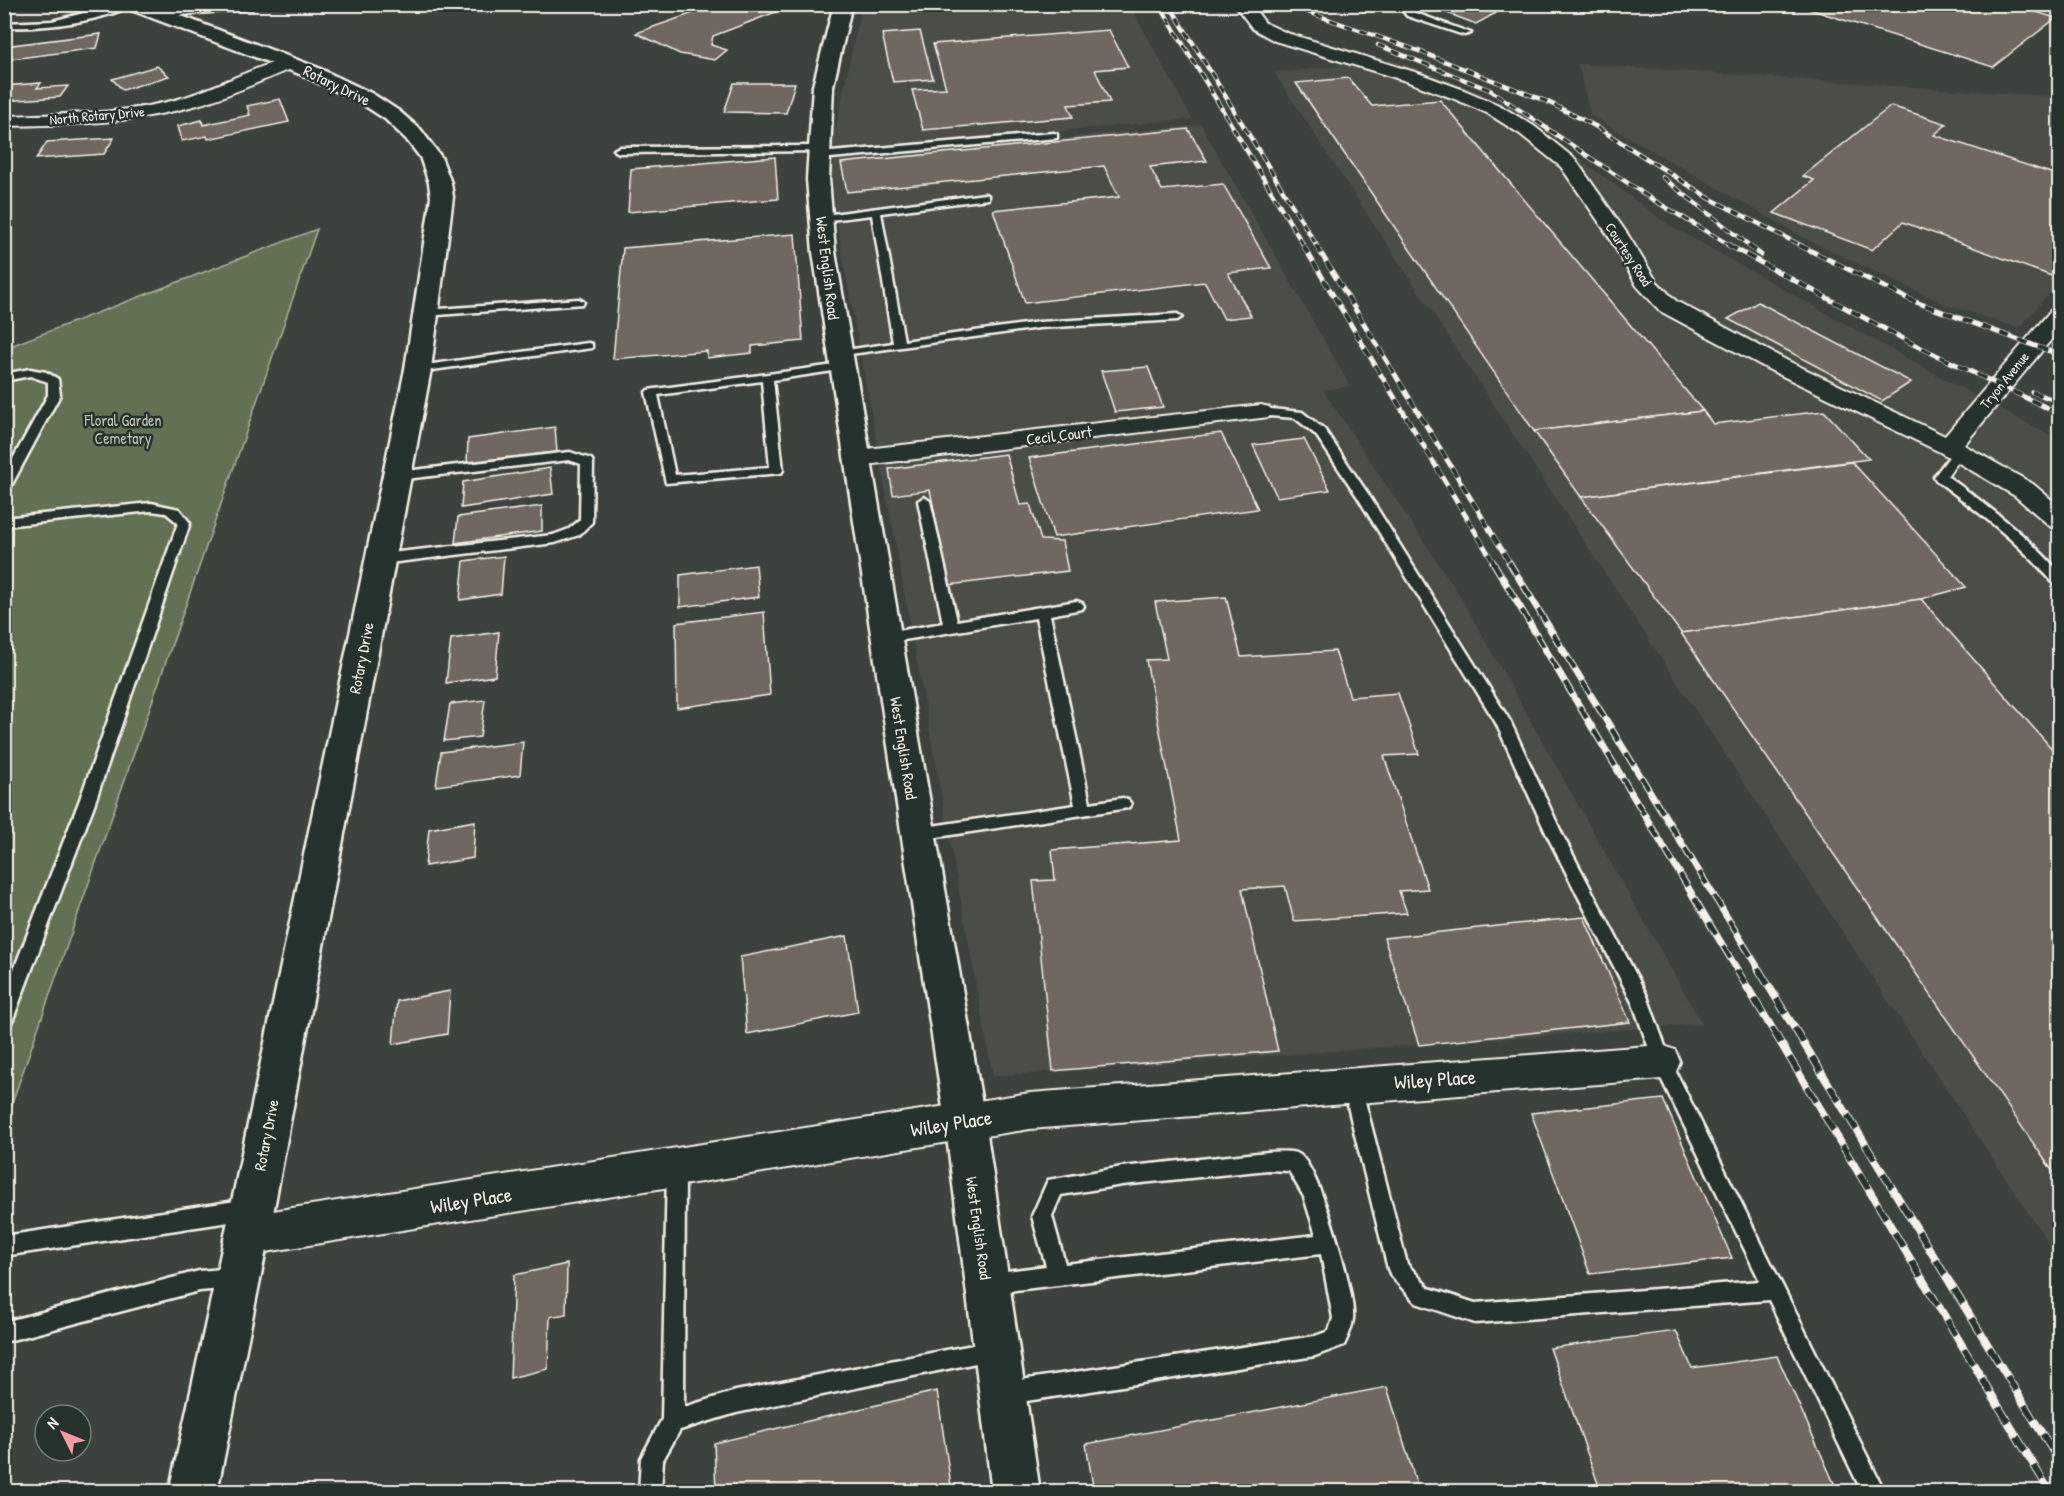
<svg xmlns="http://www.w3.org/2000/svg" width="2064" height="1496" font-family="'Patrick Hand',sans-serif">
<rect width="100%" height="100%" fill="#3c433c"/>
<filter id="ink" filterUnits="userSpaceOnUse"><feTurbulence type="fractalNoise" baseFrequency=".0167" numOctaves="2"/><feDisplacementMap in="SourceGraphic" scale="12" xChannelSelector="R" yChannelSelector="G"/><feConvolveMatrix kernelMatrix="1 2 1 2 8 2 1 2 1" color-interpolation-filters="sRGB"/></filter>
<g filter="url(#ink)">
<g fill="#4c4e47">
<path d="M862,5h268l62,114 -362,33z"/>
<path d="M1394,60l89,34 62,39 122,91 277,155 115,61v819l-785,-1186z"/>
<path d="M1578,64l481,33v185l-40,46 -72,-23 -141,-66 -216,-124z"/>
<path d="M1201,125l149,261 -27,4 137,206 242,428 -709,52 -168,-916z"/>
</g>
<path fill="#627152" stroke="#abb19d" stroke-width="1.5" d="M317,229l-312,894v-775z"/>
<g fill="#706860" stroke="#f4f1e8" stroke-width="1.5">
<path d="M719,4h40l17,8 -63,24 -2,9 16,5 -12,10 -35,-6 -44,-21z"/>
<path d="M1423,4h89l-36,20z"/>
<path d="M1793,4h217l46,14 -63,49z"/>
<path d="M1109,30l19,37 -33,3 15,32 -42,3 5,12 -150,13 -11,-40 34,-2 -13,-44z"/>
<path d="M920,31l13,48 -40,3 -11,-48z"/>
<path d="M101,34l-4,14 -93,12v-14z"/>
<path d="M157,66l12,10 -46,14 -11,-11z"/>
<path d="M1348,78l24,28 68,-6 263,311 -169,20 -238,-348z"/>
<path d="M41,83l-4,5 31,-2 -8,11 -56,4v-15z"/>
<path d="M734,83h61l-9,30 -62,-1z"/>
<path d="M280,99l9,23 -81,17 -1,-3 -25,5 -4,-15 24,-6 1,5 47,-10 -3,-9z"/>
<path d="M1891,106l56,18 -13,11 126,41v100l-3,2 -154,-56 -31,28 -98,-37 40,-33 -11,-4z"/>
<path d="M1188,129l19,32 -57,6 12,23 61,-6 48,84 -43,5 23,43 -27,3 -19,-37 -180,21 -32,-93 126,-13 -15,-31 -257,26 -6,-29z"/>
<path d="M114,138l-10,16 -68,5 11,-17z"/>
<path d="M775,157l3,42 -150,13 3,-43z"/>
<path d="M795,234l8,107 -51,5v7l-45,5v-7l-94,8 10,-111z"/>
<path d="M1758,302l153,80 -29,19 -154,-82z"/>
<path d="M1148,367l15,40 -48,5 -14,-41z"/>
<path d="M1703,411l10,13 111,-13 45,48 -288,38 -47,-66z"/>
<path d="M555,427l2,25 -90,11 1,-24z"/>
<path d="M1221,433l37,76 -204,28 -25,-79z"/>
<path d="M1304,439l26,51 -53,7 -24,-52z"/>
<path d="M1006,454l14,51 10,-1 11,36 21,1 6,30 -119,14 -19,-95 -37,5 -4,-26z"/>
<path d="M1852,462l114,125 -45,12 -240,34 -100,-136z"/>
<path d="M550,468l3,26 -92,14 2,-26z"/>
<path d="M542,506v25l-87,12 3,-26z"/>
<path d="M504,556l-3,38 -41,6 4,-39z"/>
<path d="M756,565l3,32 -79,10v-32z"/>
<path d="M1226,597l15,60 94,-6 15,46 48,-4 21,61 -35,2 44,133 -29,2 8,22 -113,8 -9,-35 -43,3 36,162 -225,20 -20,-190 22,-1 -3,-30 129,-10 -35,-180 21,-1 -12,-57z"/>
<path d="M1921,599l139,159v424l-379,-549z"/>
<path d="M764,612l6,83 -93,13 -1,-85z"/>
<path d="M499,632l-4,44 -49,7 5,-44z"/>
<path d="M485,700l-5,37 -36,4 6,-37z"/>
<path d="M523,742l-3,33 -84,11 5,-34z"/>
<path d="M475,821l-2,37 -48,8 4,-37z"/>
<path d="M1584,917l46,105 -211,23 -35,-107z"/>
<path d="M847,936l11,76 -111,22 -7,-77z"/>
<path d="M450,991l-3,43 -54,10 4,-43z"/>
<path d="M1663,1099l69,159 -142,16 -59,-161z"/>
<path d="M567,1264l-1,50 -16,3 -2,52 -38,9 4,-103z"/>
<path d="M1676,1331l16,37 85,-12 61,136h-237l-51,-144z"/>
<path d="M1387,1387l32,105h-325l-8,-48z"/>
<path d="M937,1391l15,101h-236l-2,-49z"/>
</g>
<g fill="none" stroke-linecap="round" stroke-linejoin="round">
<g stroke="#f4f1e8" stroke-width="5">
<g id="service">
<path d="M120,4h14c-32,18 -93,25 -130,23v-4l48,-2z"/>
<path d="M799,4h42l5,3 -4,2z"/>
<path d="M1398,4h9l6,8 58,21 -7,2 -57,-19z"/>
<path d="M1054,133l3,1v4l-238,21 -5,-3 5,-3z"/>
<path d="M823,146l2,2 -5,3 -201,2 -5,-3 5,-3z"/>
<path d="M985,194l3,1v4l-107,14 23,128 135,-19 138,-8 5,3 -5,3 -138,8 -203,28v-4l4,-1 53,-8 -21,-128 -51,6 -5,-3 1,-2z"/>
<path d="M579,299l5,3 -1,2 -158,12 -5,-3 5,-3z"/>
<path d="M588,343l4,1v4l-174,24 -6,-3 6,-3z"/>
<path d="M842,364l6,3 -2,2 -73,11 10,90 -2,3 -115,10 -20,-91 2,-2zM762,381l8,86 -95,8 -17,-80z"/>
<path d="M30,369l16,3 12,7 2,16 -50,93 -6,4v-17l44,-80v-13l-18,-6 -26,5v-7z"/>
<path d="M1261,408l41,4 22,17 44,65 142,227 52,113 85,162 23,64 215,432h-23l-93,-192 -294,23 -59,-20 -25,-27 -3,-7 -45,-183 3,-6 6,-3 6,3 3,6 46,178 22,24 46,15 285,-22 -104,-213 -23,-64 -86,-169 -51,-112 -139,-227 -41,-61 -21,-17 -38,-3 -2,-3z"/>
<path d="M1959,448l6,4 -18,24c40,29 80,59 113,97v14l-5,-2c-34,-41 -76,-73 -119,-105l-2,-3 2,-3 19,-25z"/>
<path d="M570,452l21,7 2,3 -1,60 -13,13 -24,8 -174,21 -7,-5 7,-5 172,-19 16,-6 11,-9 1,-56 -12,-4 -172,20 -6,-4 6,-4z"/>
<path d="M924,497l6,4 27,120 120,-20 5,2 2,3 -2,3 -32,6 40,188 33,-5 5,2 3,4 -3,4 -210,32 -6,-1 -2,-5 2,-5 6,-1 157,-23 -39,-187 -150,25 -7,-5 7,-5 57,-10 -25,-122z"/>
<path d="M151,503l28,6 11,14 -95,279 -82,217 -3,6 -6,2v-32l75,-193 99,-279 -12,-10 -15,-2 -147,15v-8z"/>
<path d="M1268,1152c9,0 24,-2 32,3 20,15 56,139 53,164 -1,9 -5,18 -9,26l-29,11 -308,48 -7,-4 -4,-7 4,-7 7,-4 308,-46 14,-5 4,-13 -12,-64 -331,39 -7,-3 -3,-7 3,-7 7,-3 56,-7 -14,-50 16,-36 74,-13zM1268,1170l21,1 15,26 12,38 -251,29 -13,-48 9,-21 61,-10z"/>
<path d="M676,1158l7,2 2,7 -1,240 52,-16 257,-50 7,3 3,7 -3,7 -264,55 -56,17 -17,30 -2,32h-22l2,-34 21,-39 5,-252 2,-7z"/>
<path d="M249,1199l7,3 3,7 -3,7 -7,3 -245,37v-20z"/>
<path d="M235,1268l7,3 3,7 -3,7 -7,3 -36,3 -195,51v-20l195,-51z"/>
</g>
</g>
<g stroke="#f4f1e8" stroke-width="4">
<g id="minor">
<path d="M260,4l-8,5 -72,6 -17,5 -8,-5c14,-15 82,-11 105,-11z"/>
<path d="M1234,4h17l14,19 22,10 131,40 46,17 35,15 35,21 41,33 53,76 29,47 19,19 110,59 159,76 107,-127 8,-1v21l-96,116 69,39 27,23v22l-9,-2 -36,-31 -75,-44 -170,-82 -110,-59 -23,-25 -29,-51 -47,-68 -41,-33 -33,-21 -35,-15 -46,-17 -131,-40 -22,-12z"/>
<path d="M289,58l6,1 3,4 -3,4c-39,16 -79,35 -121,44 -55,13 -113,14 -170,15v-10c59,-2 121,-1 178,-18 36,-11 71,-31 107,-40z"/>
<path d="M1261,405l8,2 4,5 -4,5 -412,49 -9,-2 -3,-6 3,-6 9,-2z"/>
<path d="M1662,1045l13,5 5,12 -5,12 -13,5 -632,50 -783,126 -14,-6 -6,-14 6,-14 14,-6 783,-122z"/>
</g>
</g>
<g stroke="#f4f1e8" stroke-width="5">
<path id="tertiary" d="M124,4h26l166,63 57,27 26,17 22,19 20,27 10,26 2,14 -22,172 -162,866 -52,257h-48l56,-257 180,-866 26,-172 -2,-14 -9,-26 -14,-18 -21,-20 -26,-17 -57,-27 -176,-67z"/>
</g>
<g stroke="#f4f1e8" stroke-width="5">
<path id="secondary" d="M834,4h18l-19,82 -4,93 6,73 150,869 55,371h-48l-47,-371 -132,-869 -6,-73 6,-93z"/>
</g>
<use href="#service" fill="#26332d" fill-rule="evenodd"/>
<use href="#minor" fill="#26332d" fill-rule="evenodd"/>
<use href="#tertiary" fill="#26332d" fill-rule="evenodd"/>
<use href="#secondary" fill="#26332d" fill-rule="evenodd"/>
<g stroke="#f4f1e8" stroke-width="4.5">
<g id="rail-far3">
<path d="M1159,4l145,242"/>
<path d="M1169,4l148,242"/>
<path d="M1285,4l131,46 132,52 47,24 114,72 93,48"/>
<path d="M1378,45l112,45 160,108 81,48"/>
<path d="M1662,177l88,69"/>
</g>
</g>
<g stroke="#f4f1e8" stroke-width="5">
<g id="rail-far2">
<path d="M1303,245l191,318"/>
<path d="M1316,245l194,318"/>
<path d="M1728,245l187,100 145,69"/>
<path d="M1748,245l13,10"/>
<path d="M1799,245l114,56 147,54"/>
<path d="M2032,392l28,10"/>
</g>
</g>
<g stroke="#f4f1e8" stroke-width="7">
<g id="rail-far1">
<path d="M1493,562l245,409"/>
<path d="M1509,562l251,409"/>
</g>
</g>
<g stroke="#f4f1e8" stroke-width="8">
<g id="rail">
<path d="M1737,970l313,522"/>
<path d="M1759,970l301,493"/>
</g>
</g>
<use href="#rail-far3" stroke="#26332d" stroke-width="3" stroke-dasharray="8" stroke-linecap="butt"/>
<use href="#rail-far2" stroke="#26332d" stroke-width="4" stroke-dasharray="10" stroke-linecap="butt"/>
<use href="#rail-far1" stroke="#26332d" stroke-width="4.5" stroke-dasharray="14" stroke-linecap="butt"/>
<use href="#rail" stroke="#26332d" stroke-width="6" stroke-dasharray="17" stroke-linecap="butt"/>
</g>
</g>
<g text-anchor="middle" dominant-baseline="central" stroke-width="5" stroke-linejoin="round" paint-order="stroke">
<g font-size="14" fill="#f4f1e8" stroke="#26332d">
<text transform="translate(97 115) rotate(-5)">North Rotary Drive</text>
<text transform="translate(1629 254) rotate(57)">Courtesy Road</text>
<text transform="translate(2004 380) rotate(-51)">Tryon Avenue</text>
</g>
<g font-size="16" fill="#f4f1e8" stroke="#26332d">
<text transform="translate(337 85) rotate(26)">Rotary Drive</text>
<text transform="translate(828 268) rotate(83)">West English Road</text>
<text transform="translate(1059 435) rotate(-7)">Cecil Court</text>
<text transform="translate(361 658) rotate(-79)">Rotary Drive</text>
<text transform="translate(904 748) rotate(81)">West English Road</text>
<text transform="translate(266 1135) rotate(-79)">Rotary Drive</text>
<text transform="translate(979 1228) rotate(82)">West English Road</text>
</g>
<g font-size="16" fill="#babeac" stroke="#26332d">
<text x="123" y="420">Floral Garden<tspan x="123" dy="18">Cemetary</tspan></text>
</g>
<g font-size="20" fill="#f4f1e8" stroke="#26332d">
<text transform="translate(1435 1079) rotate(-4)">Wiley Place</text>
<text transform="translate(951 1123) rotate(-9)">Wiley Place</text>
<text transform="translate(471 1200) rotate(-9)">Wiley Place</text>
</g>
</g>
<rect width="2064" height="1496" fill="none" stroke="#26332d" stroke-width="24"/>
<rect x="12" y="12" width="2040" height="1472" fill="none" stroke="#f4f1e8" stroke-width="2" filter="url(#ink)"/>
<g transform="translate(63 1433) rotate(313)"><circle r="28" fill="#26332d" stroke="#787f78" stroke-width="1.5"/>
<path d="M0-4.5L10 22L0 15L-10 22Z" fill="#ff9aa2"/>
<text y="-9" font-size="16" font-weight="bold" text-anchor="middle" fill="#f4f1e8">N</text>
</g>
</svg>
